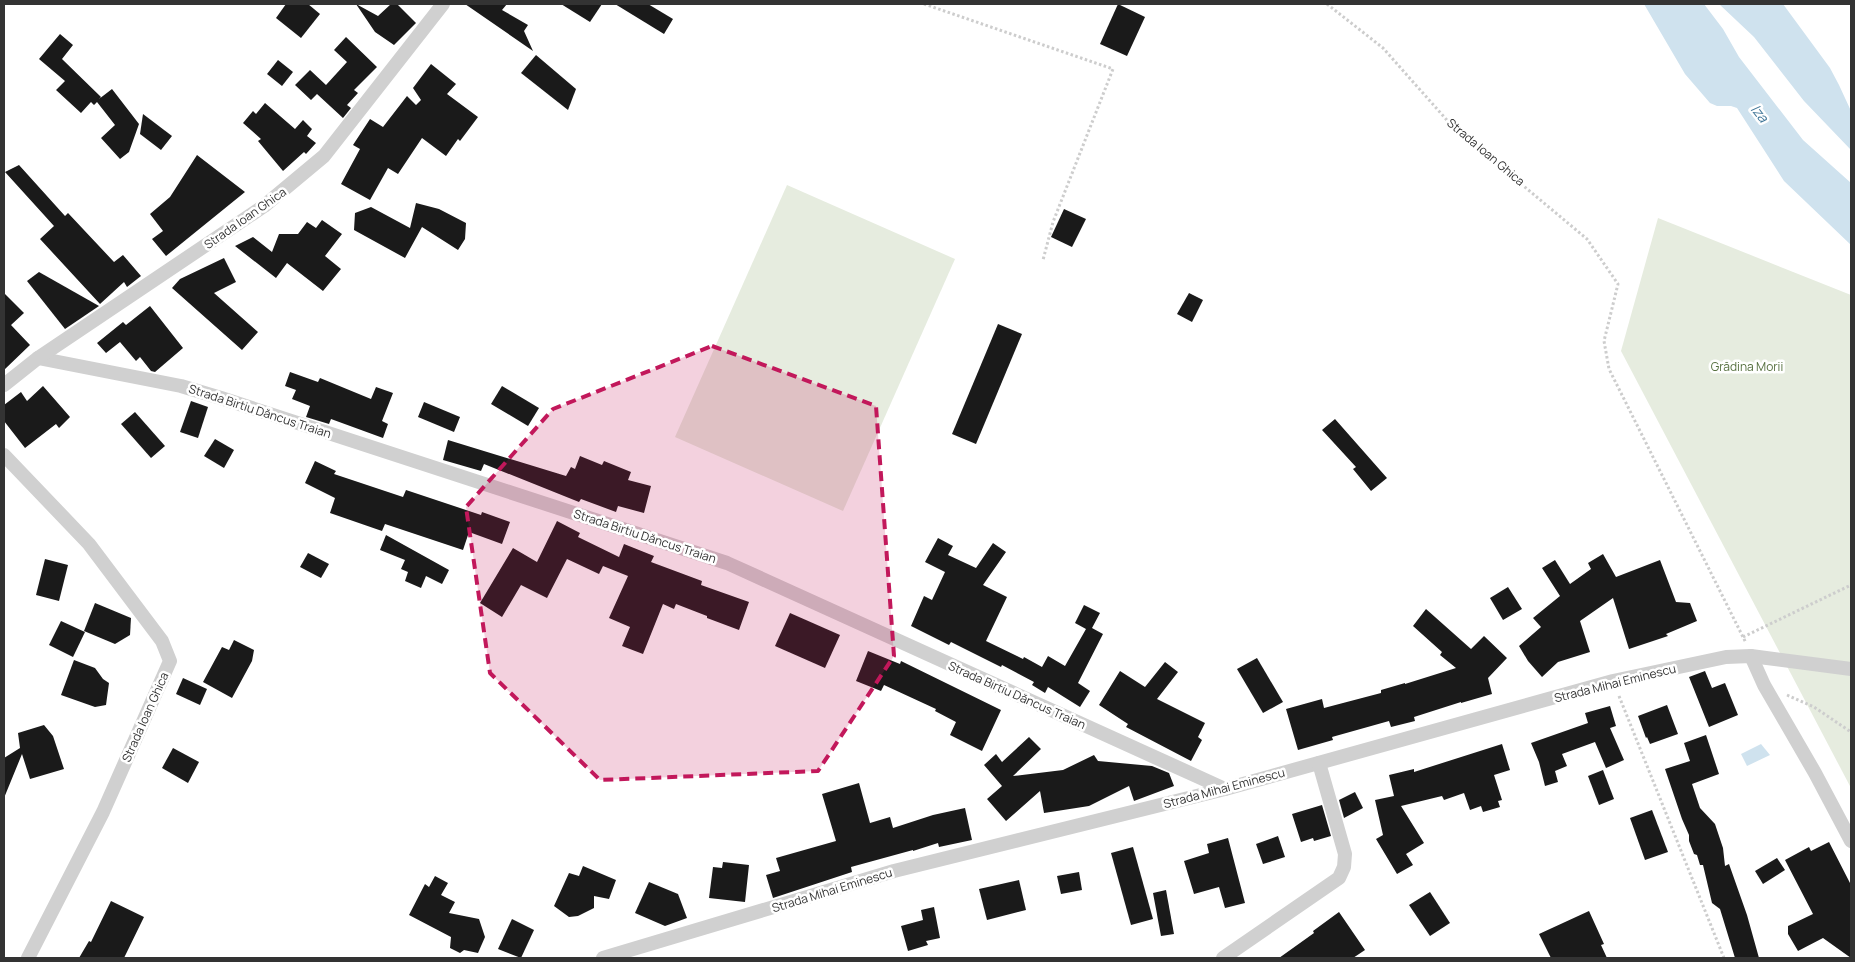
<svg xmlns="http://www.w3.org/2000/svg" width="1855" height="962" font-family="Manrope,sans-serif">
<rect width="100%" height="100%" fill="#fff"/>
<g fill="#e6ecdf">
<path d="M787,185l168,74 -112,252 -168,-74z"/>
<path d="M1658,218l193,77v493l-230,-437z"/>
</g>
<g fill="#cfe2ee">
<path d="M1644,4h60l19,25 16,28 64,83 48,43v62l-67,-64 -47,-73 -6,-2h-14l-7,-3 -25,-29z"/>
<path d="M1719,4h64l47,64 9,17 12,26v39l-47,-49 -50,-64z"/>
<path d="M1761,744l9,11 -23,11 -6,-12z"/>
</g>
<g fill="#1a1a1a">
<path d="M286,4h22l12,10 -19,24 -25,-20z"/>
<path d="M356,4l22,12 13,-12h6l19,19 -22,22 -19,-13z"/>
<path d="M465,4h42l-5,6 26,15 -4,6 9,20z"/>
<path d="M561,4h41l-12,18z"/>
<path d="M615,4h33l25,15 -9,15z"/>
<path d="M1118,4l27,13 -18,39 -27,-12z"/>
<path d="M60,34l13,11 -11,14 39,38 -2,2 13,-10 27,35 -10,28 -9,7 -19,-21 14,-13 -18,-23 -3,3 -3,-3 -10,11 -25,-23 9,-9 -26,-22z"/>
<path d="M346,37l31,30 -23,23 4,3 -11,12 4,3 -8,10 -26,-24 -6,6 -16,-15 15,-15 16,15 21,-23 -13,-12z"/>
<path d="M536,55l40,34 -8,21 -47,-37z"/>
<path d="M278,60l15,12 -11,14 -15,-12z"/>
<path d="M431,64l25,20 -9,10 31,23 -18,24 -2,-2 -12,17 -24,-18 -24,36 -10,-6 -18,32 -29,-16 19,-35 -7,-4 17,-26 13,8 24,-31 9,9 5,-5 -8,-12z"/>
<path d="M265,103l30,26 8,-9 9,9 -5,7 9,7 -10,11 -2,-2 -21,19 -25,-30 3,-2 -18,-16 10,-12 3,3z"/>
<path d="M143,114l29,22 -11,14 -21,-16z"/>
<path d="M197,155l48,37 -79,64 -14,-17 11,-8 -13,-17 20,-17z"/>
<path d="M19,165l46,51 3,-3 46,49 9,-7 18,21 -14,11 -3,-5 -24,22 -60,-65 14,-13 -49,-54z"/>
<path d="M416,203l23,6 27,14 -1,16 -7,11 -36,-23 -17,31 -51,-28 1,-17 16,-6 39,21z"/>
<path d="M1064,209l22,10 -14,28 -21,-10z"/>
<path d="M322,220l20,14 -17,22 16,13 -18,22 -36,-28 -11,15 -41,-32 18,-9 19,15 7,-18h19l9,-12 9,6z"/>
<path d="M224,258l12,24 -22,11 44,39 -16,18 -70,-62 8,-9z"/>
<path d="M39,272l60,34 -34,23 -38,-48z"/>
<path d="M4,293l20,20 -13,12 19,20 -26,25z"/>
<path d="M1189,293l14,7 -11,22 -15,-8z"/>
<path d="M150,306l33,42 -28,24 -4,-1 -11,-14 -4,4 -16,-19 -14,11 -9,-10 26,-21 3,3z"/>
<path d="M998,324l24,10 -46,110 -24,-10z"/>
<path d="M290,372l28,10 2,-4 51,21 5,-12 17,6 -11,28 6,3 -5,14 -52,-19 -2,5 -23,-7 4,-11 -18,-7 4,-9 -11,-4z"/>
<path d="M43,386l27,31 -11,11 -3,-4 -31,24 -21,-27v-16l17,-13 6,9z"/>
<path d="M502,386l37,22 -11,18 -37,-22z"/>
<path d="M191,401l17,6 -10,31 -18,-6z"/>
<path d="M424,402l36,15 -6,15 -36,-15z"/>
<path d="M135,412l30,34 -14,12 -30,-34z"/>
<path d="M1335,419l52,59 -16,13 -18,-22 3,-2 -34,-37z"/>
<path d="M215,439l19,11 -10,18 -20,-12z"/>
<path d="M448,440l118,36 5,-9 4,2 5,-13 22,9 2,-4 27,11 -3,8 23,6 -7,27 -26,-7 -2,6 -35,-13 -2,3 -95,-38 -3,7 -38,-11z"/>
<path d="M315,461l21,10 -2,3 69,23 3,-7 75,25 1,-3 28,10 -8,22 -33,-12 -6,18 -78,-26 -3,7 -52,-18 5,-15 -30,-15z"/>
<path d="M557,521l23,12 -2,4 41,20 5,-13 30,12 -3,6 51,19 -1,4 48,17 -10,28 -32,-12v-2l-31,-12 -2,5 -11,-5 -20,50 -21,-8 8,-19 -21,-9 19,-42 -25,-10 -4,8 -32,-15 -20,39 -26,-13 -19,32 -22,-14 33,-55 24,14z"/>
<path d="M386,535l63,35 -7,14 -16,-8 -5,12 -16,-7 3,-9 -7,-3 4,-9 -25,-10z"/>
<path d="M938,538l15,8 -5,9 28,13 17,-25 13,9 -23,33 24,12 -21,44 37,18 1,-2 18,10 6,-11 17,10 21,-37 -11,-6 9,-18 16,8 -8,15 11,6 -25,49 12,8 -10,16 -32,-20 -3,6 -13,-8 2,-3 -32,-17 -1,2 -50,-25 -2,3 -38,-19 13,-30 8,4 13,-28 -20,-10z"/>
<path d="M308,553l21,11 -8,14 -21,-11z"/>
<path d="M1603,554l13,23 44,-17 16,42 14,1 7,18 -31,13 2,2 -39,13 -16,-51 -33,23 10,31 -32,10 -16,15 -14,-16 -9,-15 22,-19 -8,-9 27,-22 -18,-28 13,-8 15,24 21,-15 -3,-6z"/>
<path d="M45,559l23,6 -9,36 -23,-6z"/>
<path d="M1508,587l14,22 -19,11 -13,-22z"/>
<path d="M95,603l36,15 -1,17 -15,9 -31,-13z"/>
<path d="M1426,609l45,40 13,-13 23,22 -19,20 4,16 -31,9v-1l-47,15 1,4 -24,6 -2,-6 -57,16 1,3 -35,10 -12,-41 36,-10 2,9 57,-15v-3l24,-7v1l51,-16 -16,-13 2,-3 -29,-26z"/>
<path d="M790,613l50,22 -15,33 -50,-22z"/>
<path d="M61,621l24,11 -12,25 -24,-12z"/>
<path d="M234,640l20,10 -2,11 -20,37 -29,-16 19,-35 7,3z"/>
<path d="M868,651l32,13 1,-3 100,49 -19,41 -32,-16 6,-13 -21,-11 1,-2 -52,-24 -3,6 -25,-10z"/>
<path d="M1257,658l26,44 -20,11 -26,-44z"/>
<path d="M74,660l21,8 8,11 6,4 -3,22 -11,2 -34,-12z"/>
<path d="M1165,662l13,10 -21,27 48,24 -7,14 4,3 -11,21 -65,-34 2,-3 -29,-19 21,-34 25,16z"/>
<path d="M1705,671l7,17 13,-5 13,32 -29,12 -20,-50z"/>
<path d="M183,678l24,11 -7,16 -24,-11z"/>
<path d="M1667,705l11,29 -28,10 -3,-7 -1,1 -8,-22z"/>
<path d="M1610,706l6,20 -6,2 14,32 -18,8 -11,-26 -33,12 5,12 -12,5 3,11 -13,4 -6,-24 -8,-19 57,-20 -3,-10z"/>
<path d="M44,725l9,11 11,33 -34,10 -8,-25 -18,44v-40l16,-10 -2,-15z"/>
<path d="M1706,735l13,39 -27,10 8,24 15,16 8,24 2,18 4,-2 18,51 12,43h-24l-15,-49 -8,-6 -9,-38h-3l-3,-10 -3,-1 -5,-13v-6l-7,-16 -17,-50 25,-8 -6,-18z"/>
<path d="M1029,737l12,12 -28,27 50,-6 31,-15 4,6 54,5 17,7 5,13 -40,15 -5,-15 -40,20 -45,7 -4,-22 -34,30 -19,-22 15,-13 -18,-21 12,-11 6,8z"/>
<path d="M1502,744l8,26 -16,5 8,25 -4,1 2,6 -17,5 -2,-6 -11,4 -6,-17 -20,7 -2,-4 -41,10 23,37 -18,11 7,11 -16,9 -21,-35 7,-4 -8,-35 19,-4 -5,-21 25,-6v3z"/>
<path d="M173,748l26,14 -11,21 -26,-15z"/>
<path d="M1603,770l11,29 -15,6 -11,-29z"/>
<path d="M859,783l11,40 20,-6 3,11 40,-13 32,-7 7,32 -33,7 -1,-4 -25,8v-1l-62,17 1,5 -79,26 -7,-23 14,-4 -4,-13 60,-17 -14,-47z"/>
<path d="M1355,792l8,16 -19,10 -5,-18z"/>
<path d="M1322,805l9,31 -17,5 -1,-3 -12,4 -9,-28z"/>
<path d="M1652,810l16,42 -23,8 -15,-42z"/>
<path d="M1278,836l7,21 -22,7 -7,-20z"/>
<path d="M1228,838l17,65 -20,5 -6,-21 -25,7 -10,-33 25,-8 -2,-9z"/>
<path d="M1829,842l22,43v73l-28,-20 -25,13 -10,-17v-8l25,-12 -28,-54 24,-13 2,4z"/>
<path d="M1133,847l20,72 -22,6 -20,-72z"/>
<path d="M1777,858l8,12 -22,14 -8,-13z"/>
<path d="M723,862l26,3 -4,37 -36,-4 4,-31 9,1z"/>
<path d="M583,866l33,14 -7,19 -15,-3v12l-16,8 -9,1 -15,-11 15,-33 10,3z"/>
<path d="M1079,872l3,18 -21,4 -4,-18z"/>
<path d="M435,876l13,7 -7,12 14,7 -6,11 30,6 6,18 -7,16 -14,-3 -4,3 -10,-5 1,-11 -42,-22 16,-31 4,3z"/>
<path d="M1019,880l7,30 -39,10 -8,-31z"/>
<path d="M649,882l29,12 9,24 -22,8 -30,-13z"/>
<path d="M1166,890l8,44 -13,2 -8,-43z"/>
<path d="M1430,892l20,31 -20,13 -21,-31z"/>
<path d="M111,901l33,16 -20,41h-45l10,-17 2,1z"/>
<path d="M934,907l6,31 -14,3 2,4 -20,6 -7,-25 22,-6 -2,-10z"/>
<path d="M1589,911l15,33 -3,1 6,13h-56l-12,-24z"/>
<path d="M1339,912l26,38 -12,8h-74l35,-25 -1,-2z"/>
<path d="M512,919l22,11 -13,28 -23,-9z"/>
</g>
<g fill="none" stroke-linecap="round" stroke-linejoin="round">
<g stroke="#cdcdcd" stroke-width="3" stroke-dasharray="2.5 2.5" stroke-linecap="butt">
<path d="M924,4l189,65 -60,153 -10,38"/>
<path d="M1327,4l56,44 70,79 134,112 31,45 -14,57 5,28 137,274"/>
<path d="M1743,637l108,-52"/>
<path d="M1787,695l27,12 37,25"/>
<path d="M1619,696l105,262"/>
</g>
<g stroke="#d0d0d0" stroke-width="14">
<path d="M38,358l143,28 40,12 506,165 498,226"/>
<path d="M4,385l34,-27 226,-152 60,-50 119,-152"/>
<path d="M4,455l85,89 73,97 8,20 -67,151 -75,146"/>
<path d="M1751,656l13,29 51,88 36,68"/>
<path d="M603,958l291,-87 331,-82 388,-108 113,-24 25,-1 100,13"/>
<path d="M1223,958l116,-80 5,-11 1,-13 -26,-91"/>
</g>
</g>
<path fill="#c2185b" fill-opacity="0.2" stroke="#c2185b" stroke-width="4" stroke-dasharray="10 6" stroke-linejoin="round" d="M712,346l164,60 18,250 -76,115 -218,9 -110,-107 -24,-166 87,-98z"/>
<g text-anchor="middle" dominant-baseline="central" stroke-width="5" stroke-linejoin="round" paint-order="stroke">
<g font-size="12" fill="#333" stroke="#fff">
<text transform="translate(1486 152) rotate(40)">Strada Ioan Ghica</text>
<text transform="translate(245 218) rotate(-35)">Strada Ioan Ghica</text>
<text transform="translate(260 411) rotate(18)">Strada Birtiu Dăncus Traian</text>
<text transform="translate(645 536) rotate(18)">Strada Birtiu Dăncus Traian</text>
<text transform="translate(1615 683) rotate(-14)">Strada Mihai Eminescu</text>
<text transform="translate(1017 695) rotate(24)">Strada Birtiu Dăncus Traian</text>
<text transform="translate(145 717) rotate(-66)">Strada Ioan Ghica</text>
<text transform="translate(1224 788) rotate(-15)">Strada Mihai Eminescu</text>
<text transform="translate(832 890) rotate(-17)">Strada Mihai Eminescu</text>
</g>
<g font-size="12" fill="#56703f" stroke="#fff">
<text x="1747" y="366">Grădina Morii</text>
</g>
<g font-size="14" font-style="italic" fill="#3f7597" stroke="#fff">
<text transform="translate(1760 113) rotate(52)">Iza</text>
</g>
</g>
<rect width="1855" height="962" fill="none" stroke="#333333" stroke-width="10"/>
</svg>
